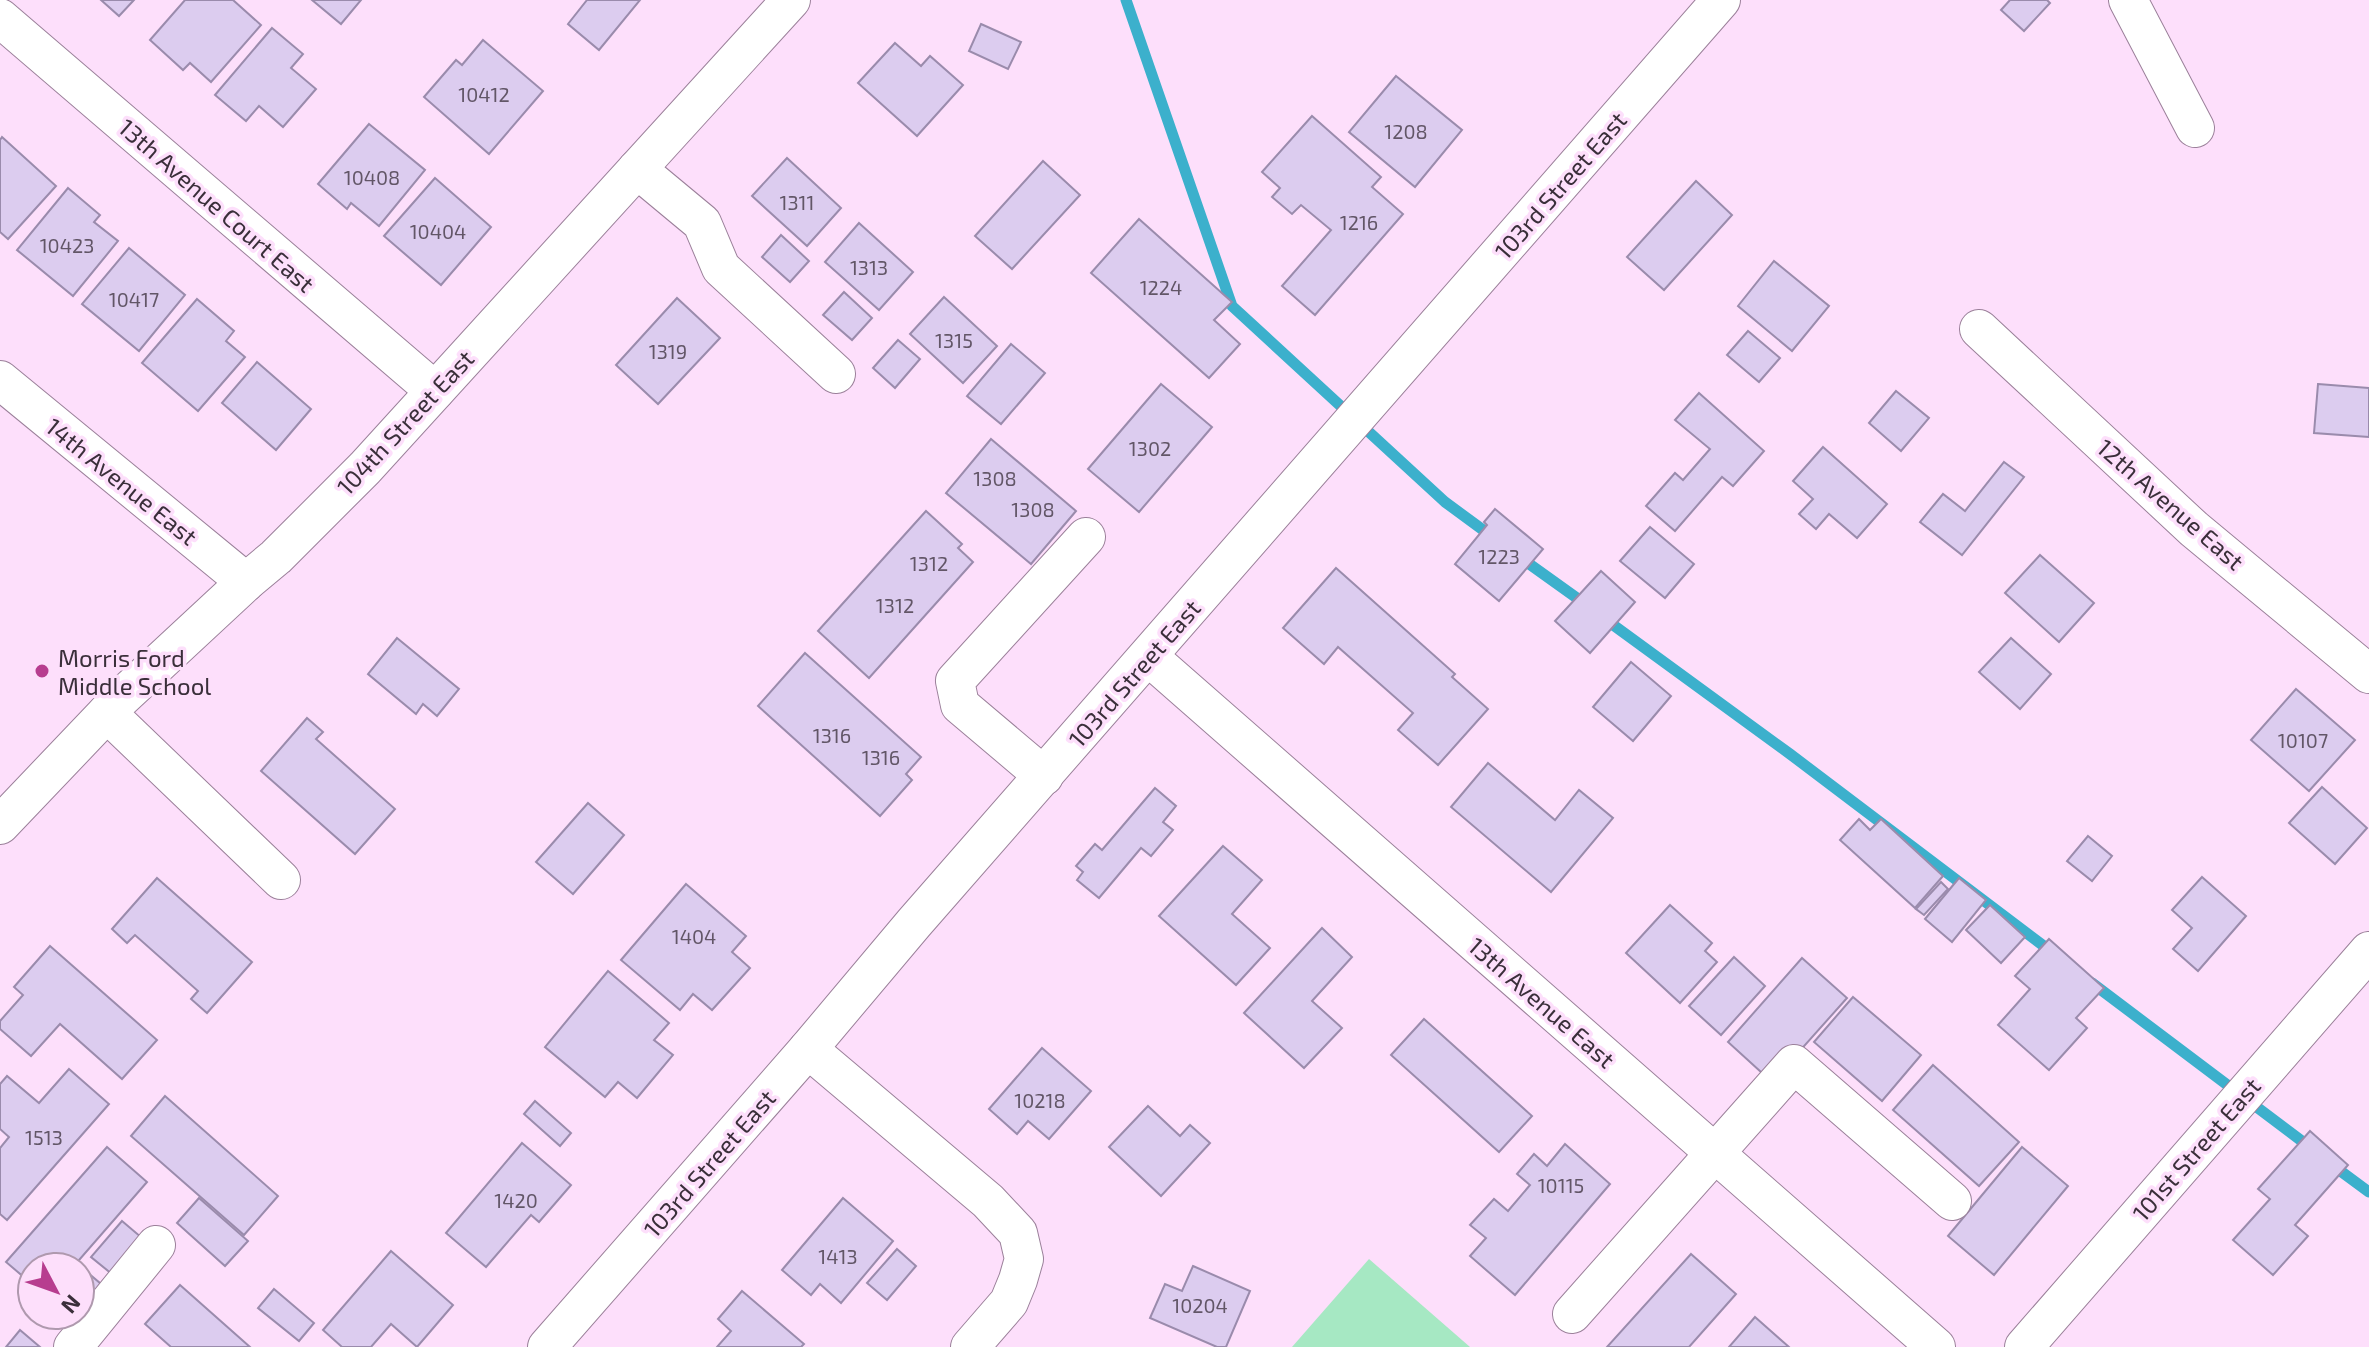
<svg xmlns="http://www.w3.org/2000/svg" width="2369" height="1347" font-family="'Exo 2',sans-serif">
<rect width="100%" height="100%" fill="#fddffb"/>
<path fill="#a6e8c3" d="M1369,1259l101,88h-178z"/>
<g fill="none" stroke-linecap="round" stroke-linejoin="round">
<g stroke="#3cb0cc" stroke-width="11">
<path d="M1126,0l106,306 213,196 49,36"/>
<path d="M1521,558l67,48"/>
<path d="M1605,619l185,135 263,199"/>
<path d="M2092,983l219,165"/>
<path d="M2331,1164l38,28"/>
</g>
</g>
<g fill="#dcccef" stroke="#9a8bac" stroke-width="2">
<path d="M101,0h33l-15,16z"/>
<path d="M185,0h48l28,25 -50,57 -21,-19 -7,7 -33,-30z"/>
<path d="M312,0h49l-20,24z"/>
<path d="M587,0h53l-41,50 -31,-26z"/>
<path d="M2010,0h37l3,3 -26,28 -23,-21z"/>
<path d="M981,24l40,18 -13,27 -39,-18z"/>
<path d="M272,28l31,26 -12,14 25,21 -33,38 -24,-21 -13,15 -31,-26z"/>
<path d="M483,40l60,51 -54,63 -65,-57 32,-37 6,5z"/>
<path d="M895,43l26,23 9,-10 33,29 -46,51 -59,-53z"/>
<path d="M1396,76l66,54 -47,57 -66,-55z"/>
<path d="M1312,116l69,61 -9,10 31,27 -88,101 -33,-29 49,-56 -30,-25 -9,9 -20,-17 8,-9 -18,-16z"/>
<path d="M369,124l56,46 -46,56 -28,-23 -4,6 -29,-25z"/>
<path d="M2,137l54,49 -48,53 -8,-7v-92z"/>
<path d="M787,158l54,50 -34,38 -55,-50z"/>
<path d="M1043,161l37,34 -68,74 -37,-33z"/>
<path d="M435,178l56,49 -50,58 -57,-49z"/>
<path d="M1696,181l36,34 -68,75 -37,-33z"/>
<path d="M68,188l32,27 -6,7 24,19 -45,55 -56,-46z"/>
<path d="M1139,219l93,83 -18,18 26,24 -31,34 -118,-105z"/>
<path d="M859,223l54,49 -34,38 -54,-48z"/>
<path d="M781,235l28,26 -19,21 -28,-25z"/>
<path d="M129,248l56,47 -46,56 -57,-47z"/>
<path d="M1774,261l55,45 -37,45 -54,-45z"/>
<path d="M844,292l28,26 -20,22 -29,-25z"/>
<path d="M944,297l53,49 -34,37 -53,-49z"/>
<path d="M677,298l43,40 -62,66 -42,-39z"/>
<path d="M197,299l37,32 -8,10 19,16 -47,54 -56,-48z"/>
<path d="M1748,331l32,27 -21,24 -32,-27z"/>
<path d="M898,340l22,19 -25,29 -22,-20z"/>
<path d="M1011,344l34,29 -44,51 -34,-28z"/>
<path d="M257,362l54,47 -35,41 -54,-47z"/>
<path d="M1161,384l51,43 -73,85 -51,-43z"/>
<path d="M2318,384l51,4v49l-55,-4z"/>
<path d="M1896,391l33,27 -28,33 -32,-28z"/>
<path d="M1699,393l65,58 -31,35 -11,-9 -47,54 -29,-25 29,-33 8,7 27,-31 -35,-29z"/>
<path d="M991,439l85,72 -45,53 -85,-71z"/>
<path d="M1823,447l64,57 -30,34 -28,-24 -13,15 -17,-15 14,-15 -20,-18z"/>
<path d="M2004,462l20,15 -62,78 -42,-33 23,-28 22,17z"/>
<path d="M1495,509l48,40 -44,52 -44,-37 32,-39 -3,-3z"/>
<path d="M926,511l36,33 -4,4 15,14 -104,116 -51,-47z"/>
<path d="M1650,527l44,37 -29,34 -45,-37z"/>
<path d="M2040,555l54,48 -35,39 -54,-49z"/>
<path d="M1336,568l119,106 -3,3 36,32 -50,56 -40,-35 15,-17 -75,-66 -14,17 -41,-36z"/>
<path d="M1601,571l34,31 -45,51 -35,-32z"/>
<path d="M397,638l62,51 -22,27 -14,-12 -7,10 -48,-40z"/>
<path d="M2011,638l40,36 -31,35 -41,-37z"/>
<path d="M805,653l116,104 -15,17 6,6 -32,36 -122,-110z"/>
<path d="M1631,662l40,34 -38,45 -40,-34z"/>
<path d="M2296,689l59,51 -46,51 -58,-51z"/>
<path d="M307,718l16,14 -7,7 79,70 -40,45 -94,-83z"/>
<path d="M1488,763l67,57 24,-30 34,28 -62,74 -100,-85z"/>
<path d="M2322,787l45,41 -32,36 -46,-41z"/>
<path d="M1155,788l21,18 -13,16 10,8 -22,26 -10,-8 -42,50 -22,-18 6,-8 -7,-6 19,-22 7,6z"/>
<path d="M588,803l36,32 -51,59 -37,-32z"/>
<path d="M1859,819l11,11 11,-11 62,57 -28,32 -75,-68z"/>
<path d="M2088,836l24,20 -20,25 -25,-20z"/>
<path d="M1223,846l39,34 -30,34 38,34 -34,37 -77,-69z"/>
<path d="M2202,877l44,39 -48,55 -25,-22 19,-21 -20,-18z"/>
<path d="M157,878l95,84 -45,51 -16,-14 7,-8 -63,-56 -8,8 -15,-14z"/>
<path d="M1959,878l27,22 -34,42 -27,-23z"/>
<path d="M1941,882l7,7 -24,26 -8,-6z"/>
<path d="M686,884l60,52 -14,16 18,16 -38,42 -19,-16 -13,16 -59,-50z"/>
<path d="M1670,905l42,38 -7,8 12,11 -37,41 -54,-50z"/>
<path d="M1990,905l35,32 -24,26 -35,-33z"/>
<path d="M1322,928l30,29 -40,44 30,27 -38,40 -60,-55z"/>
<path d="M2049,939l55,49 -28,30 11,10 -38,42 -51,-45 32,-36 -15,-13z"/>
<path d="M50,946l107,94 -35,39 -62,-55 -29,32 -31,-27v-8l23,-26 -9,-8z"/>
<path d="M1734,957l31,29 -44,49 -32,-29z"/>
<path d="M1802,958l45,40 -75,84 -44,-40z"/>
<path d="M608,971l61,52 -15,17 19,15 -36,43 -19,-16 -13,15 -60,-50z"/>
<path d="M1853,997l68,58 -39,46 -68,-59z"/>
<path d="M1424,1019l108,97 -33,36 -108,-97z"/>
<path d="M1042,1048l49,43 -42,48 -21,-18 -11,13 -28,-25z"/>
<path d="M1933,1065l86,77 -40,44 -86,-76z"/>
<path d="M69,1069l40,35 -102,116 -7,-6v-66l9,-11 -9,-8v-45l7,-8 32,27z"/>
<path d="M165,1096l113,100 -34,39 -113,-99z"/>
<path d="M535,1101l36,32 -11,13 -36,-32z"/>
<path d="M1148,1106l32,30 10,-11 20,18 -49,53 -52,-49z"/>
<path d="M2310,1131l38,34 -53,60 13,11 -35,39 -40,-35 37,-41 -12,-10z"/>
<path d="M522,1143l49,42 -32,37 -8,-7 -45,52 -40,-34z"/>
<path d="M1565,1144l45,40 -95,111 -45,-39 16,-18 -16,-13 24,-26 14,12 22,-26 -13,-11 17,-20 13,12z"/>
<path d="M107,1147l40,35 -74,85h-41v17l-26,-22z"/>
<path d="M2022,1147l46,39 -74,89 -46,-39z"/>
<path d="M199,1198l49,43 -23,25 -48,-43z"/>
<path d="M843,1198l50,43 -52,62 -21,-19 -9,11 -29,-25z"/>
<path d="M122,1221l26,22 -30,36 -27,-22z"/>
<path d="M897,1249l19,17 -29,34 -20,-17z"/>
<path d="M391,1251l62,54 -36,42 -26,-23 -20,23h-29l-19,-17z"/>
<path d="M1691,1254l45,40 -47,53h-82z"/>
<path d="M1193,1266l57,25 -24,56h-9l-67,-29 15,-34 17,7z"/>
<path d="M81,1267l26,22 -29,36 -12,-10h14z"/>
<path d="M180,1285l70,62h-79l-26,-23z"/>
<path d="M274,1289l40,34 -15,18 -41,-33z"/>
<path d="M742,1291l62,53 -3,3h-84l14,-16 -13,-12z"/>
<path d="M1755,1317l34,30h-60z"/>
<path d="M20,1330l20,17h-34z"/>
</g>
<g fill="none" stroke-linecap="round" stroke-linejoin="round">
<g stroke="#9b809a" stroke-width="40">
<g id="minor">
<path d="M2128,0l67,128"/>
<path d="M0,18l435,373"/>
<path d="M637,169l65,54 19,45 115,106"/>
<path d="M1979,329l215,200 175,145"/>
<path d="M0,380l246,202"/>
<path d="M1149,657l787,690"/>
<path d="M107,713l174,167"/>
<path d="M1044,776l-84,-71 -5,-24 131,-144"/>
<path d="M0,825l120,-126 126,-117 30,-25 89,-89 426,-468"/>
<path d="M808,1049l180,152 30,32 6,26 -6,21 -9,22 -39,45"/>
<path d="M1572,1314l222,-250 158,137"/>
<path d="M73,1347l83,-102"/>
<path d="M547,1347l261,-298 106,-126 807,-923"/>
<path d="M2024,1347l345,-396"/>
</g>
</g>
<use href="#minor" stroke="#fff" stroke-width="38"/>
</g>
<circle fill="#b73d8f" stroke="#fddffb" stroke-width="3" cx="42" cy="671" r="8"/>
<g text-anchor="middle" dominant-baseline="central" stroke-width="7" stroke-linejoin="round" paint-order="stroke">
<g font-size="20" fill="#625667">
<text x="484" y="94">10412</text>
<text x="1406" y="131">1208</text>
<text x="372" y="177">10408</text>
<text x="797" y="202">1311</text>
<text x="1359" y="222">1216</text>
<text x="438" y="231">10404</text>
<text x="67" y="245">10423</text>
<text x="869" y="267">1313</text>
<text x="1161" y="287">1224</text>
<text x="134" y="299">10417</text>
<text x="954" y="340">1315</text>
<text x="668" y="351">1319</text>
<text x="1150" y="448">1302</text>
<text x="995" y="478">1308</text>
<text x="1033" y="509">1308</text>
<text x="1499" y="556">1223</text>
<text x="929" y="563">1312</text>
<text x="895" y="605">1312</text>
<text x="832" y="735">1316</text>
<text x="2303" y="740">10107</text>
<text x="881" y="757">1316</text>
<text x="694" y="936">1404</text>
<text x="1040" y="1100">10218</text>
<text x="44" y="1137">1513</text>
<text x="1561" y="1185">10115</text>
<text x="516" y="1200">1420</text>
<text x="838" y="1256">1413</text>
<text x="1200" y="1305">10204</text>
</g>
<g font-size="24" fill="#3a2f3a" stroke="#fddffb">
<text transform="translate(1560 185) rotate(-49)">103rd Street East</text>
<text transform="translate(217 205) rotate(41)">13th Avenue Court East</text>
<text transform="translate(405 422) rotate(-47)">104th Street East</text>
<text transform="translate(122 481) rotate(39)">14th Avenue East</text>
<text transform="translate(2171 504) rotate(41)">12th Avenue East</text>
<text transform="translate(1134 673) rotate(-49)">103rd Street East</text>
<text transform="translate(1542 1002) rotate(41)">13th Avenue East</text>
<text transform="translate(2196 1149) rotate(-49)">101st Street East</text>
<text transform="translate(709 1163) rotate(-49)">103rd Street East</text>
</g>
<g font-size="24" fill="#3a2f3a" stroke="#fddffb" text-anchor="start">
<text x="58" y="657">Morris Ford<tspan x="58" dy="28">Middle School</tspan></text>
</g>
</g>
<g transform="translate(56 1291) rotate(131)"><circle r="38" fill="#fddffb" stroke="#af99ae" stroke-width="2"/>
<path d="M0-6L14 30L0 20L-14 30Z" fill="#b73d8f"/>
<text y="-12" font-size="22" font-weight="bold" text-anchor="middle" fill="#3a2f3a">N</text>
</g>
</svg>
